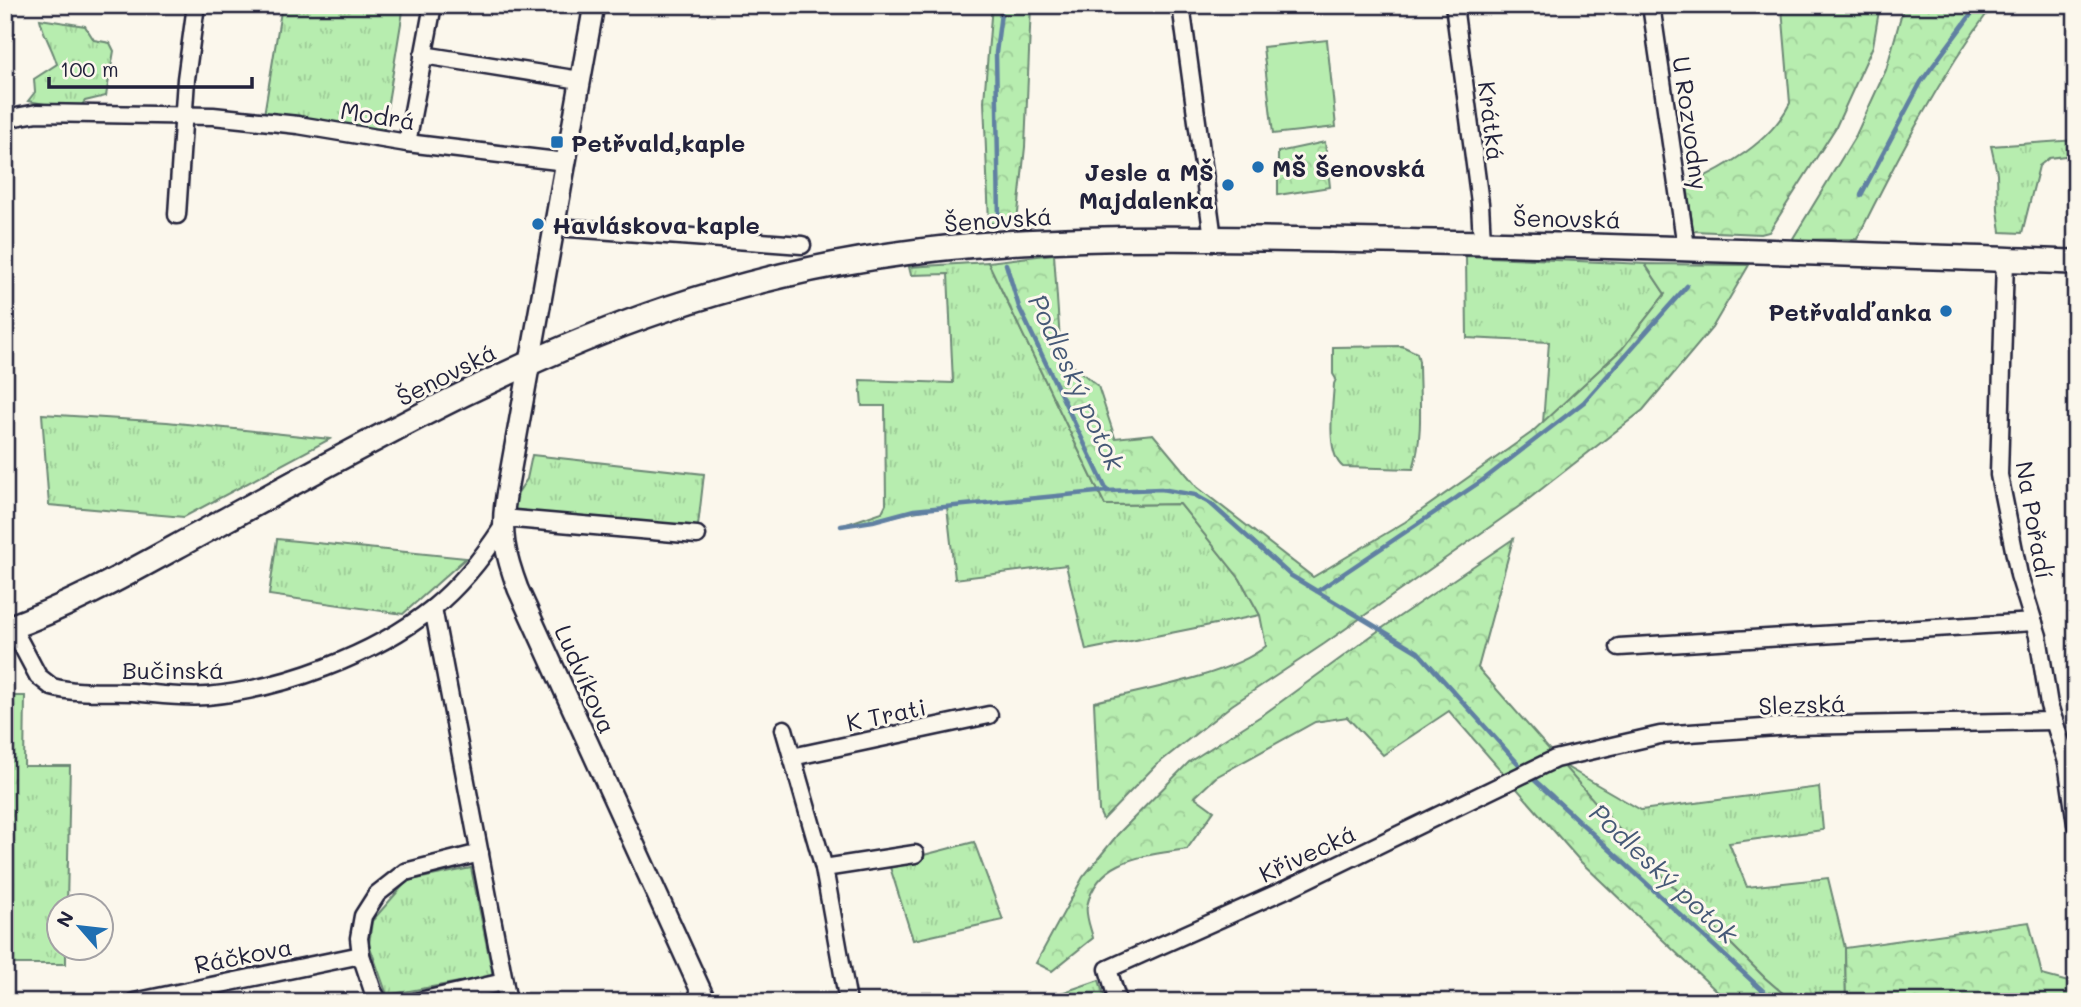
<svg xmlns="http://www.w3.org/2000/svg" width="2081" height="1007" font-family="Mali,sans-serif">
<defs>
<pattern id="grass-tufts" width="24" height="20" patternUnits="userSpaceOnUse" patternTransform="scale(1.75)"><rect width="24" height="20" fill="#b7edaf"/><path d="M3 7l-1-3M5 7V3M7 7l1-3M15 17l-1-3M17 17v-4M19 17l1-3" fill="none" stroke="#9dcb97"/></pattern>
<pattern id="forest-crowns" width="20" height="18" patternUnits="userSpaceOnUse" patternTransform="scale(1.75)"><rect width="20" height="18" fill="#b7edaf"/><path d="M2 6a3 3 0 1 1 6 0M12 15a3 3 0 1 1 6 0" fill="none" stroke="#9dcb97"/></pattern>
</defs>
<rect width="100%" height="100%" fill="#fbf7ec"/>
<filter id="ink" filterUnits="userSpaceOnUse"><feTurbulence type="fractalNoise" baseFrequency=".0143" numOctaves="2"/><feDisplacementMap in="SourceGraphic" scale="14" xChannelSelector="R" yChannelSelector="G"/><feConvolveMatrix kernelMatrix="1 2 1 2 8 2 1 2 1" color-interpolation-filters="sRGB"/></filter>
<g filter="url(#ink)">
<g fill="url(#grass-tufts)" stroke="#6c8875" stroke-width="2">
<path d="M282,5h122l-21,128 -119,-18z"/>
<path d="M40,19l45,7 9,14 16,3 4,8 -8,45 -21,5 -7,9 -50,-9 7,-9 -1,-13 23,-15c-5,-17 -13,-27 -17,-45z"/>
<path d="M2076,140l-3,15 -24,3 -10,8 -17,67 -21,-1 -3,-22 -1,-37 -6,-27z"/>
<path d="M1466,256l179,8 20,30 -43,55 -79,74 6,-81 -82,-4z"/>
<path d="M988,262l117,243 75,-1 60,75 20,36 -174,35 -20,-85 -111,14 -8,-72c-36,3 -70,14 -106,19l41,-14 4,-8 -1,-98h-23l-2,-26 93,3 -5,-109 -37,1 -2,-8z"/>
<path d="M1402,346l15,7 2,8c0,35 5,74 -6,108l-70,-2c-18,-14 -10,-62 -9,-83l2,-5 -3,-5v-27z"/>
<path d="M42,414l125,8 163,17 -146,78 -135,-12z"/>
<path d="M532,455l172,19 -7,61 -185,-21 3,-17 12,-18z"/>
<path d="M277,539l189,19 -63,56 -134,-19z"/>
<path d="M5,696h20l-1,70h46l-3,139 -7,1v42h6v16h-61z"/>
<path d="M1558,762l83,48 178,-23 4,43 -94,13 18,44 81,-9 17,70 1,54h-53l-28,-24 -127,-127z"/>
<path d="M974,842l29,78 -90,20 -24,-76z"/>
<path d="M471,868l22,108 -106,19 -18,-51 3,-23 35,-40z"/>
<path d="M1099,980l7,22h-71z"/>
</g>
<g fill="url(#forest-crowns)" stroke="#6c8875" stroke-width="2">
<path d="M992,5h39l-6,142 -8,75 -28,1 -5,-122z"/>
<path d="M1792,5h88l-7,41 -37,81 -67,105 -8,2 -68,-3 -6,-46c39,-18 83,-42 103,-82l-8,-95z"/>
<path d="M1904,5h89c-54,73 -96,153 -136,234l-65,1 64,-105 30,-65z"/>
<path d="M1325,142l5,45 -52,8v-43z"/>
<path d="M1054,254l7,102 37,30 17,52 38,-4 44,53 116,90 92,-55 126,-89 91,-84 43,-55 -20,-30 104,1 -37,63 -69,82 -122,95 -197,139 -92,61 -77,61 -52,54 -4,-9 -5,-109c46,-11 138,-27 172,-56l-6,-31 -20,-36 -60,-75 -75,1 -117,-243z"/>
<path d="M1513,539l-35,129 160,183 127,127 28,24h-65l-147,-140 -132,-151 -66,44 -36,-38 -32,5 -99,55 -21,20 19,14 -27,38c-41,7 -89,8 -100,57 -2,9 4,23 6,32l-41,33 -16,-8 47,-86 35,-43 71,-72 75,-48 114,-83z"/>
<path d="M2029,922l13,53 34,9v18h-230l-1,-54z"/>
</g>
<path fill="#b7edaf" stroke="#6c8875" stroke-width="2" d="M1327,40l9,87 -63,7 -10,-87z"/>
<g fill="none" stroke-linecap="round" stroke-linejoin="round">
<g stroke="#6080a2" stroke-width="4.5">
<path d="M1861,195l60,-113 57,-77"/>
<path d="M999,218l-3,-165 6,-48"/>
<path d="M1006,264l13,43 88,184 54,-2 34,6 16,9 79,71 128,77 105,117"/>
<path d="M841,526l32,-5 41,-11 193,-19"/>
<path d="M1319,590l164,-110 101,-78 103,-116"/>
<path d="M1530,776l245,226"/>
</g>
<g stroke="#22223b" stroke-width="21">
<g id="minor">
<path d="M1181,5l32,233"/>
<path d="M1454,5l26,198 2,39"/>
<path d="M1651,5l35,242"/>
<path d="M423,55l157,25"/>
<path d="M5,119l32,-6 176,3 85,9 109,18 159,19"/>
<path d="M407,143l26,-138"/>
<path d="M177,215l9,-136 10,-74"/>
<path d="M556,227l246,18"/>
<path d="M2005,259l-6,216 20,100 19,61 11,69 18,57 9,62"/>
<path d="M503,518l194,17"/>
<path d="M433,608l75,394"/>
<path d="M12,627l26,49 14,11c26,7 54,4 80,5 25,2 50,6 75,4 75,-7 166,-40 226,-88 27,-22 50,-51 69,-80"/>
<path d="M1619,647l415,-25"/>
<path d="M784,729l40,139 24,134"/>
<path d="M792,757l197,-42"/>
<path d="M824,868l91,-14"/>
<path d="M361,955l12,36 6,11"/>
<path d="M134,1002l227,-47 -2,-17 4,-22 14,-22 28,-22 75,-19"/>
<path d="M415,1002l89,-20"/>
<path d="M1118,1002l-10,-33 181,-81 266,-129 105,-24 131,-9 263,-5"/>
</g>
</g>
<g stroke="#22223b" stroke-width="24">
<path id="tertiary" d="M594,5l-88,491c-6,37 -1,58 12,93l188,413"/>
</g>
<g stroke="#22223b" stroke-width="28">
<path id="secondary" d="M5,629c75,-26 144,-68 213,-105 146,-79 291,-162 448,-215 109,-37 225,-59 339,-66 126,-8 253,-4 379,-2 231,4 461,13 692,21"/>
</g>
<use href="#minor" stroke="#fbf7ec" stroke-width="16"/>
<use href="#tertiary" stroke="#fbf7ec" stroke-width="19"/>
<use href="#secondary" stroke="#fbf7ec" stroke-width="23"/>
</g>
</g>
<g fill="#1f6fb2" stroke="#fbf7ec" stroke-width="2.5">
<rect x="550" y="135" width="14" height="14" rx="3.5"/>
<circle cx="1258" cy="167" r="7"/>
<circle cx="1228" cy="185" r="7"/>
<circle cx="538" cy="224" r="7"/>
<circle cx="1946" cy="311" r="7"/>
</g>
<g text-anchor="middle" dominant-baseline="central" stroke-width="6" stroke-linejoin="round" paint-order="stroke">
<g font-size="24" fill="#22223b" stroke="#fbf7ec">
<text transform="translate(378 115) rotate(9)">Modrá</text>
<text transform="translate(1492 121) rotate(83)">Krátká</text>
<text transform="translate(1691 123) rotate(82)">U Rozvodny</text>
<text transform="translate(1567 218) rotate(1)">Šenovská</text>
<text transform="translate(998 219) rotate(-4)">Šenovská</text>
<text transform="translate(446 374) rotate(-27)">Šenovská</text>
<text transform="translate(2035 520) rotate(80)">Na Pořadí</text>
<text x="173" y="669">Bučinská</text>
<text transform="translate(586 679) rotate(66)">Ludvíkova</text>
<text transform="translate(1802 704) rotate(-2)">Slezská</text>
<text transform="translate(886 714) rotate(-12)">K Trati</text>
<text transform="translate(1307 853) rotate(-25)">Křivecká</text>
<text transform="translate(243 955) rotate(-11)">Ráčkova</text>
</g>
<g font-size="24" font-weight="bold" fill="#22223b" stroke="#fbf7ec" text-anchor="start">
<text x="571" y="142">Petřvald,kaple</text>
<text x="1272" y="167">MŠ Šenovská</text>
<text x="1214" y="171" text-anchor="end">Jesle a MŠ<tspan x="1214" dy="28">Majdalenka</tspan></text>
<text x="552" y="224">Havláskova kaple</text>
<text x="1932" y="311" text-anchor="end">Petřvalďanka</text>
</g>
<g font-size="26" font-style="italic" fill="#465977" stroke="#fbf7ec">
<text transform="translate(1077 382) rotate(65)">Podleský potok</text>
<text transform="translate(1664 873) rotate(43)">Podleský potok</text>
</g>
</g>
<rect width="2081" height="1007" fill="none" stroke="#fbf7ec" stroke-width="28"/>
<rect x="14" y="14" width="2053" height="979" fill="none" stroke="#22223b" stroke-width="2.5" filter="url(#ink)"/>
<g transform="translate(80 927) rotate(298)"><circle r="33" fill="#fbf7ec" stroke="#a4a2a5" stroke-width="2"/>
<path d="M0-5L12 26L0 18L-12 26Z" fill="#1f6fb2"/>
<text y="-10" font-size="19" font-weight="bold" text-anchor="middle" fill="#22223b">N</text>
</g>
<path d="M49 77v10h203v-10" fill="none" stroke="#22223b" stroke-width="3.5"/>
<text x="60" y="77" font-size="21" fill="#22223b" stroke="#fbf7ec" stroke-width="5" paint-order="stroke">100 m</text>
</svg>
